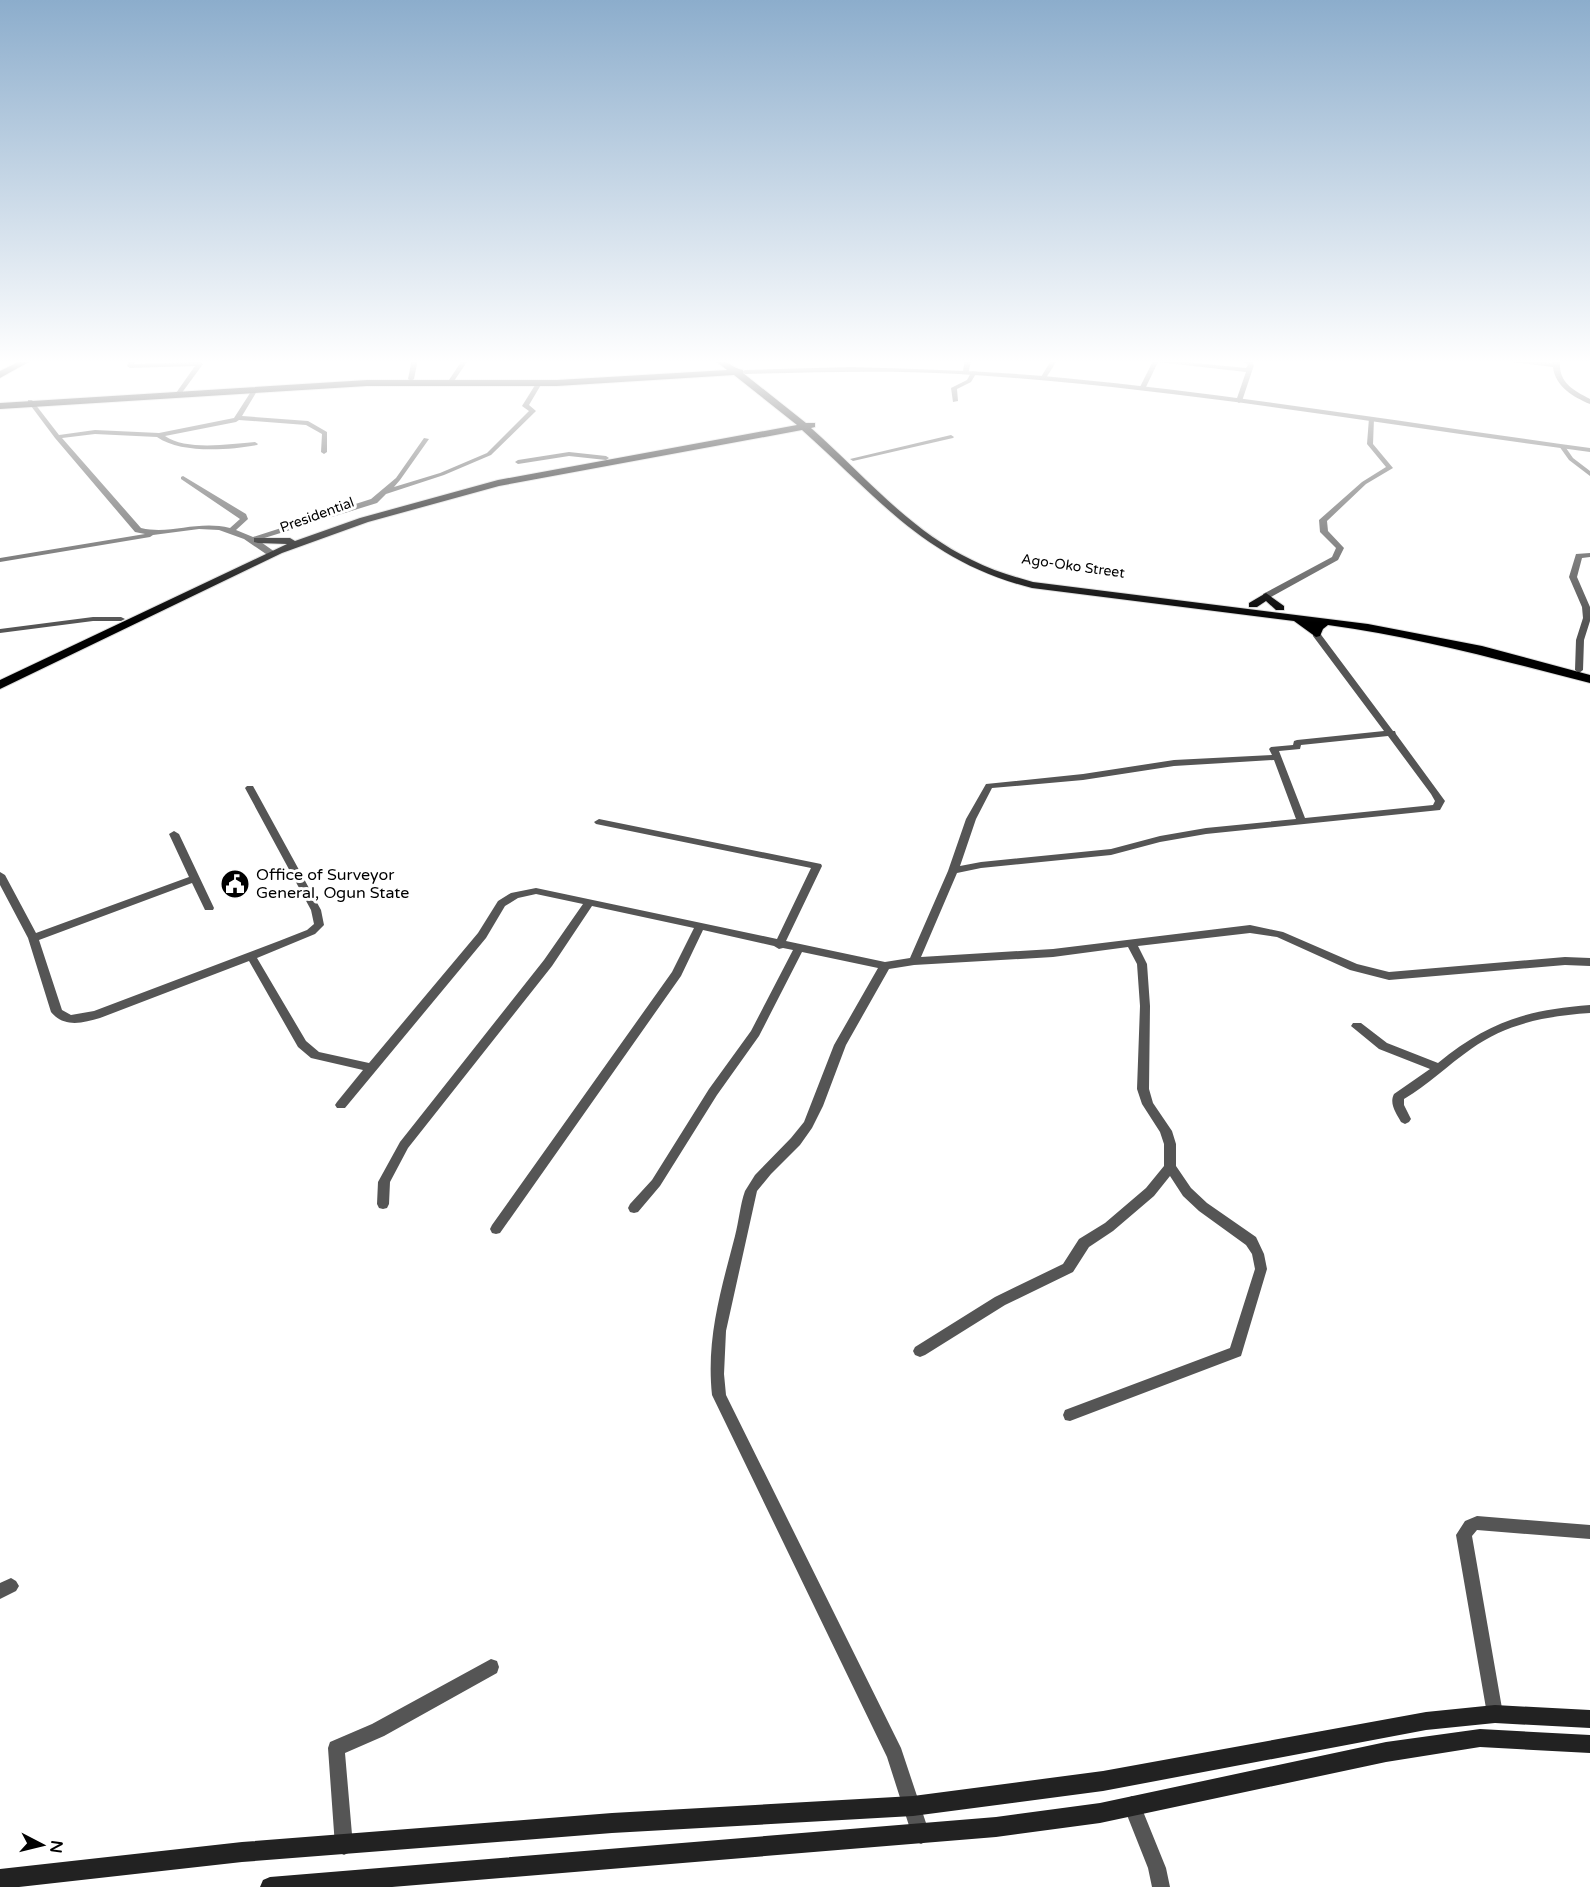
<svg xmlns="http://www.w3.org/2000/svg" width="1590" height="1887" font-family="'Varela Round',sans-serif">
<rect width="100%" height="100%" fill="#fff"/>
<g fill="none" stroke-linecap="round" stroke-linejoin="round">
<g stroke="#dbdbdb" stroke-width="2">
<g id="primary">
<path d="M24,359h10l-34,19v-7z"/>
<path d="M713,359c13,-1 18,9 30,11v3l63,50h9v4l-4,1c52,46 98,102 161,132 19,10 40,16 61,22l335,42 114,22 108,29v8c-87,-22 -172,-46 -262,-58l-5,4 -3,7 -4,1 -22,-16 -262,-33c-107,-27 -152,-89 -230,-158l-303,56 -131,36 -86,31 -282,136v-9l287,-136 -29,-1 -4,-1v-4h36l5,3 65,-23 138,-38 299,-55 -63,-50 -177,11h-190l-367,23v-6l367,-23h190l170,-10z"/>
<path d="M1266,593l18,13v4h-8l-10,-9 -9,6h-8v-4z"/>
</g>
</g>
<g fill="#555" fill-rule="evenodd">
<path d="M129,359h6l-1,5 66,-2 3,2 -22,30 -2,1 -3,-2 19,-27 -65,2 -3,-2z"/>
<path d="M412,359h6l-4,20 -3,2 -3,-2z"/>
<path d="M463,359h6l-15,22h-4l-1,-1z"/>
<path d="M965,359h6l-2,12 -3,2 -3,-2z"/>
<path d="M1052,359h6l-12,19h-4l-1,-1z"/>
<path d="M1154,359l92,9 2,-3 -2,-2 -16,-4 20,1 4,5 -12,36 -3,2 -3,-2 10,-29 -88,-10 -13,27 -5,1 -1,-1z"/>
<path d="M1499,359h15l39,4 1,-4h6c-2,23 11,30 30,40v5c-17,-7 -35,-18 -37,-37l-51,-6z"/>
<path d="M972,371l5,1 -6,10 -14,7 1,12 -5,1 -2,-14 16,-8z"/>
<path d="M539,381l3,2 -13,22 7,6 -45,44 -47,20 -58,19 -9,9 -119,37 17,12v4h-6l-25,-17 -25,-9 -20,-1 -46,6 -3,2 -150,25v-4l145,-24 -10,-2 -80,-94 -27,-36v-2h4l27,35 36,-5 64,3 75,-15 18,-28 2,-1 3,2 -15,25 66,5 19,11v20l-3,2 -3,-2 1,-18 -16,-9 -67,-5 -3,2 -71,14c21,15 65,8 90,6l3,2 -1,1c-28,5 -76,9 -100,-8l-62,-3 -33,4 79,90c30,7 56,-8 89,0l10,-9 -59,-40v-2l2,-1 63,38 2,5 -12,11 17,7 118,-38 25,-21 28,-40 5,1 -29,41 -6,7 46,-14 47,-20 42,-42 -7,-5 15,-24z"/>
<path d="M1369,418l5,1 -1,25 20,24 -27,16 -39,37 1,10 16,17 -6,12 -69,38h-6v-4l69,-37 4,-9 -16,-16 -1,-12 43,-38 24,-15 -19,-23z"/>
<path d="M951,435l3,2 -1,1 -100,23 -3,-2z"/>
<path d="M1560,445h4l9,13 17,13v5l-21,-16 -10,-14z"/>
<path d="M569,452l37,4 3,2 -3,2 -37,-4 -51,8 -3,-2 3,-2z"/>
<path d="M1590,553v4l-8,1 -5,19 13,30v14l-6,19 -1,30 -4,3 -4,-3 1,-30 7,-22 -1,-11 -13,-30 7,-23z"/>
<path d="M93,617h28l4,2 -4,2h-28l-93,12v-4z"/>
<path d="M1313,632h6l74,99h2l1,3 49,67 -5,9 -234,24 -46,8 -49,13 -130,13 -24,5 -36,84 132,-8 197,-24 33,7 74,32 32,8 176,-15 25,1v8l-25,-1 -176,15 -39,-10 -73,-33 -27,-4 -112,13 9,18 3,42 -1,83 4,14 19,28 4,13v22l15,22 16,15 49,34 8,17 3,15 -26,87 -171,65 -5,-1 -2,-5 2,-5 165,-62 25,-79 -3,-15 -6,-9 -47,-34 -16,-15 -13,-20 -16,20 -41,35 -24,16 -16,25 -68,33 -80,50 -5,2 -5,-2 -2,-4 2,-4 80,-50 68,-33 16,-25 26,-16 41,-35 18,-22v-22l-4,-12 -18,-28 -5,-15 3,-83 -3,-42 -9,-17 -75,10 -139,8 -25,4 -43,76 -23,61 -11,22 -12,17 -29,29 -14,17 -31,140 -2,43 2,21 175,353 29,87 -3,6 -6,3 -6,-3 -3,-6 -25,-78 -175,-362c-6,-57 9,-105 23,-159 4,-15 5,-31 10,-45l10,-16 36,-37 13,-16 30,-77 44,-77 -76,-16 -43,84 -42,59 -57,91 -22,26 -4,1 -4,-1 -2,-4 2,-4 22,-24 57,-91 42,-58 42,-81 -10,-2 -4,1 -5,-3 -71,-16 -22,46 -181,257 -4,1 -4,-1 -2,-4 2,-4 180,-253 22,-44 -102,-22 -40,60 -144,182 -18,34 -1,22 -2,4 -4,1 -4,-1 -2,-4 1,-22 22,-40 144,-182 39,-56 -47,-10 -18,4 -13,8 -19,32 -141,170h-8l-2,-3 2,-3 26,-32 -52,-12 -13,-11 -49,-86 -149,57c-17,5 -36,10 -49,-6l-23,-74 -28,-53v-13l5,3 31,58 153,-56 -20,-43 5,-3 5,3 35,74 -1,2h-8l-13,-27 -153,57 23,70 9,5 23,-4 185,-70 28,-11 7,-6 -3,-14 -66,-122 2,-2h6l68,124 3,15 -9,9 -58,24 49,83 13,11 50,11 109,-130 20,-32 13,-8 25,-5 241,51 34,-71 -215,-44 -2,-2 5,-3 222,45 1,2 -36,75 99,21 25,-4 38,-87 18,-52 20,-35 97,-10 91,-14 98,-5 -3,-6 2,-2 22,-2 1,-4 3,-1 87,-9 -71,-95zM1388,736l43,58 4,7 -2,4 -128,13 -26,-67 21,-2 1,-4zM1274,760l22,59 -90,9 -46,8 -49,13 -130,13 -21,4 16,-47 16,-31 91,-8 91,-14z"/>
<path d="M1590,1005v8c-43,3 -83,10 -119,36 -23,16 -43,36 -67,50v6l7,14 -2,3 -4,2 -4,-2c-5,-9 -12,-18 -7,-28l36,-25 -51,-20 -28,-23 2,-3h8l26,20 51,20c50,-41 88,-53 152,-58z"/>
<path d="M1477,1516l113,9v14l-113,-9 -5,6 31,178 -2,6 -6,2 -6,-2 -2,-6 -31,-179 9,-14z"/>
<path d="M11,1578l5,3 3,5 -3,5 -16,8v-16z"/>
<path d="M491,1659l6,2 2,6 -2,6 -113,63 -39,17 8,93 -3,6 -6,3 -6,-3 -3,-6 -7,-98 2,-6 42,-18z"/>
<path d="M1132,1796l6,3 28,69 4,19h-18l-4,-19 -25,-63 3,-6z"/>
</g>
<path fill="#555" fill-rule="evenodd" d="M851,367c71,2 142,4 213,11 176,17 351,46 526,70v4c-210,-28 -420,-65 -631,-78 -72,-4 -143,-2 -214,0l-4,-2 4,-2z"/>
<g fill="#222" fill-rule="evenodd">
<path d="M1495,1705l95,5v18l-95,-5 -69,7 -323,61 -190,25 -301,17 -370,29 -223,25h-19v-18l242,-27 370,-29 301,-17 190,-25 323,-59z"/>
<path d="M1480,1729l110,6v18l-110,-6 -94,15 -286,61 -104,14 -604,50h-132l3,-7 7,-3 726,-60 104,-14 286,-61z"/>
</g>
<use href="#primary" fill="#000" fill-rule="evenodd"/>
</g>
<linearGradient id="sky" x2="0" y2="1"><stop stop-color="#8cadcc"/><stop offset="0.58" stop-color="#fff"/><stop offset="1" stop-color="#fff" stop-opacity="0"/></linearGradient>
<rect width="1590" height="623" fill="url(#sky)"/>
<defs>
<g id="civic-disc" transform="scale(1.5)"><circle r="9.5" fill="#000" stroke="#fff"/><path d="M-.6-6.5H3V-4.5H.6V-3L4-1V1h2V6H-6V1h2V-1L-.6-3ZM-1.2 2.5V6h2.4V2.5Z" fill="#fff"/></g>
</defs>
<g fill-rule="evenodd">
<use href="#civic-disc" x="235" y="884"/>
</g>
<g text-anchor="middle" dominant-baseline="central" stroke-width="6" stroke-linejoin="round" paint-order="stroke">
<g font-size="14" fill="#000" stroke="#fff">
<text transform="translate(317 515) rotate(-20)">Presidential</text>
<text transform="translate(1073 566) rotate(8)">Ago-Oko Street</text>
</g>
<g font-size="16" fill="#000" stroke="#fff" text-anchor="start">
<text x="256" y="875">Office of Surveyor<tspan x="256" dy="18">General, Ogun State</tspan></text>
</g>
</g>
<g transform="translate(42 1845) rotate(97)" stroke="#ffffff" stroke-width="4.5" paint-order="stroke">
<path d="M0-4.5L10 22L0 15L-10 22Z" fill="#000000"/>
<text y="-9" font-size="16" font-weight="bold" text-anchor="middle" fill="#000000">N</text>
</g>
</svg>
